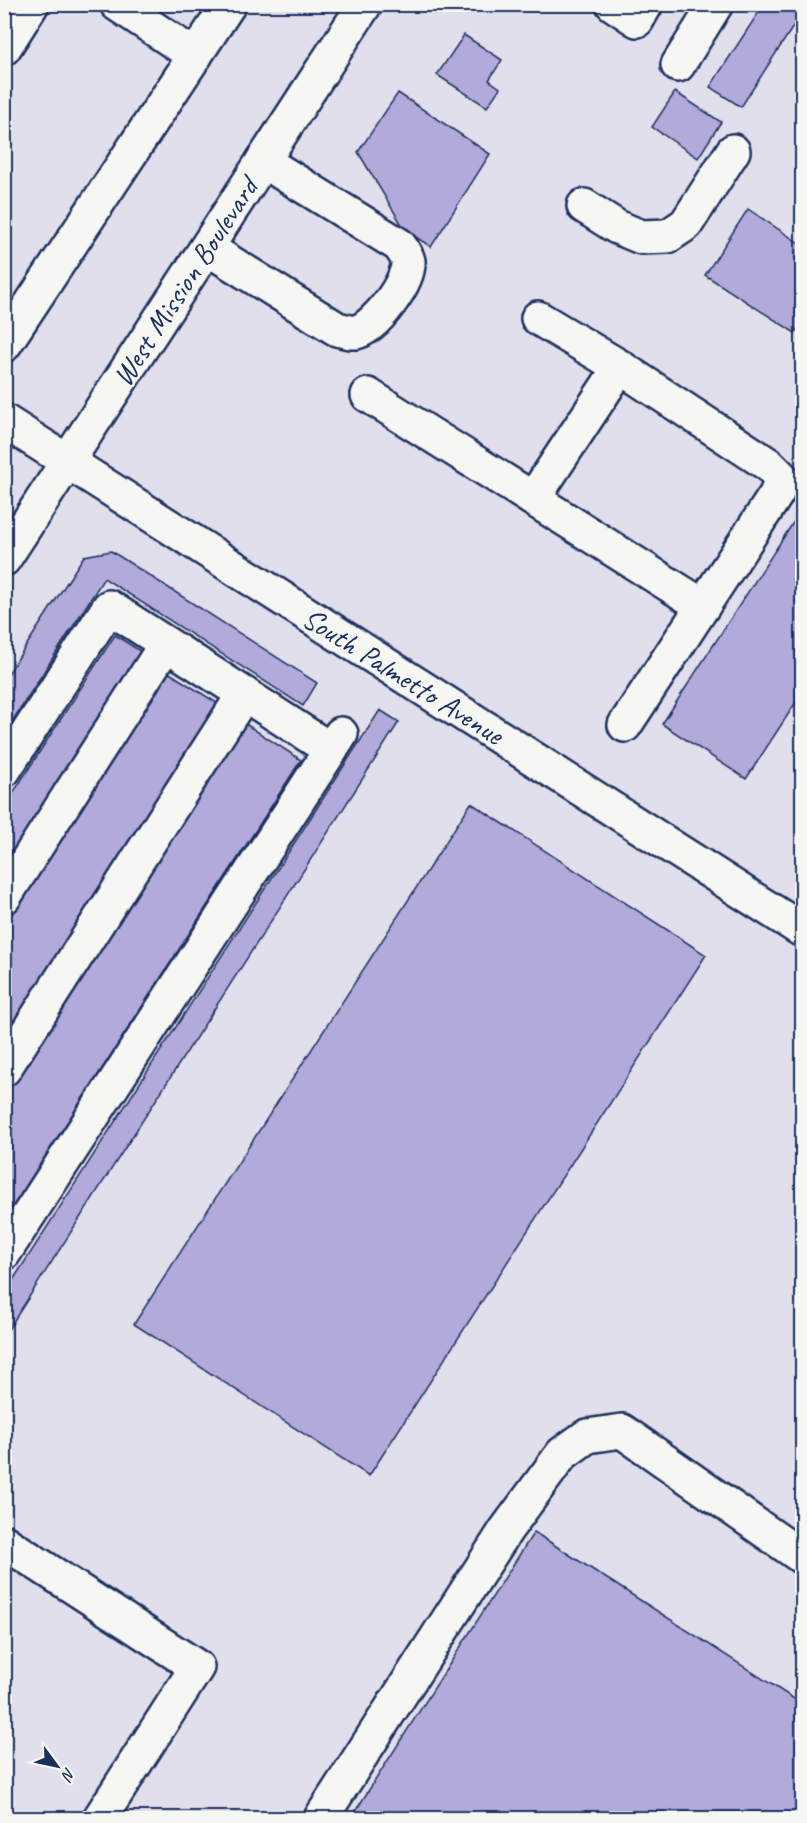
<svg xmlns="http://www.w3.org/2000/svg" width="807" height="1823" font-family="Caveat,sans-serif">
<rect width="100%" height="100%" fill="#e1dfeb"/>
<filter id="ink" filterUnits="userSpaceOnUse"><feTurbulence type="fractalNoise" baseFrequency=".0167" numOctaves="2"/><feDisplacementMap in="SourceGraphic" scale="12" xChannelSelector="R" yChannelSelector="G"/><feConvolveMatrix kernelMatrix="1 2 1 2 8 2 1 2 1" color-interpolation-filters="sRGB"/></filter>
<g filter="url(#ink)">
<g fill="#b1aadb" stroke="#1b2f5e" stroke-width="1.5">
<path d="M764,4h38v9l-61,94 -31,-20z"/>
<path d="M464,35l38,25 -13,20 11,8 -13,19 -50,-32z"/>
<path d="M675,92l46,30 -23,36 -46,-31z"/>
<path d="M398,93l92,61 -59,93 -26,-17 -47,-78z"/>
<path d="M748,209l54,36v77l-7,11 -90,-58z"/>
<path d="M802,509v184l-56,86 -84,-55z"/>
<path d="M111,551l206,132 -14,23 -199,-128 -100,156v-54l80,-124z"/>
<path d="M115,635l28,18 -139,215v-61z"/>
<path d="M168,672l52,33 -216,335v-114z"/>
<path d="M380,710l19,12 -395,614v-42z"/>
<path d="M244,723l57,37 -297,461v-125z"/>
<path d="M471,803l235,152 -337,521 -235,-152z"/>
<path d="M534,1532l268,172v114h-451z"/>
</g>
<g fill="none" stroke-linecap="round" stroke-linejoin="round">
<g stroke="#1b2f5e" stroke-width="38">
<g id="minor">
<path d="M117,4l78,52"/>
<path d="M613,4l24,16 9,-16"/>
<path d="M4,48l28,-44"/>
<path d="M678,65l38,-61"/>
<path d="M584,206l33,21 24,10 27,-1 18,-12 47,-73"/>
<path d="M207,248l130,81c5,1 14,4 19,3 19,-4 54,-51 52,-71 -1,-5 -6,-12 -9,-16l-136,-84"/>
<path d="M538,318l82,49"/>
<path d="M368,395l335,211"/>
<path d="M4,421l798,509"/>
<path d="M533,499l87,-132 149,98 12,12 -4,16 -152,232"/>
<path d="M4,770l105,-163 222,143"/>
<path d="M4,897l162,-253"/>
<path d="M4,1069l240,-375"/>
<path d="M4,1253l337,-519"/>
<path d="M4,1542l193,125 -97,151"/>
<path d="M321,1818l185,-288 56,-76 25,-18 35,-5 180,126"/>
</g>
</g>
<g stroke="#1b2f5e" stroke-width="38">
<g id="major">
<path d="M4,345l225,-341"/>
<path d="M4,559l361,-555"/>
</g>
</g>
<use href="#minor" stroke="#f6f6f2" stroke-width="33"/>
<use href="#major" stroke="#f6f6f2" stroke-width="33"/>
</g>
</g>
<g text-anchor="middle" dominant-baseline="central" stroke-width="5" stroke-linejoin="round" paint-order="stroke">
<g font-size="30" fill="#1b2f5e" stroke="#f6f6f2">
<text transform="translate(185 282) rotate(-57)">West Mission Boulevard</text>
<text transform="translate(403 676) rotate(32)">South Palmetto Avenue</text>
</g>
</g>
<rect width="807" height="1823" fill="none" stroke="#f6f6f2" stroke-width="24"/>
<rect x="12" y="12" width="783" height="1799" fill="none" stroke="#1b2f5e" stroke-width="2" filter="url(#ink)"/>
<g transform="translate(57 1766) rotate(123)" stroke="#f6f6f2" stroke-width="4.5" paint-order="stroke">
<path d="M0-4.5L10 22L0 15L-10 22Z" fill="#1b2f5e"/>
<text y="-9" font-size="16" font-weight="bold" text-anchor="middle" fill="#1b2f5e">N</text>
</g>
</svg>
